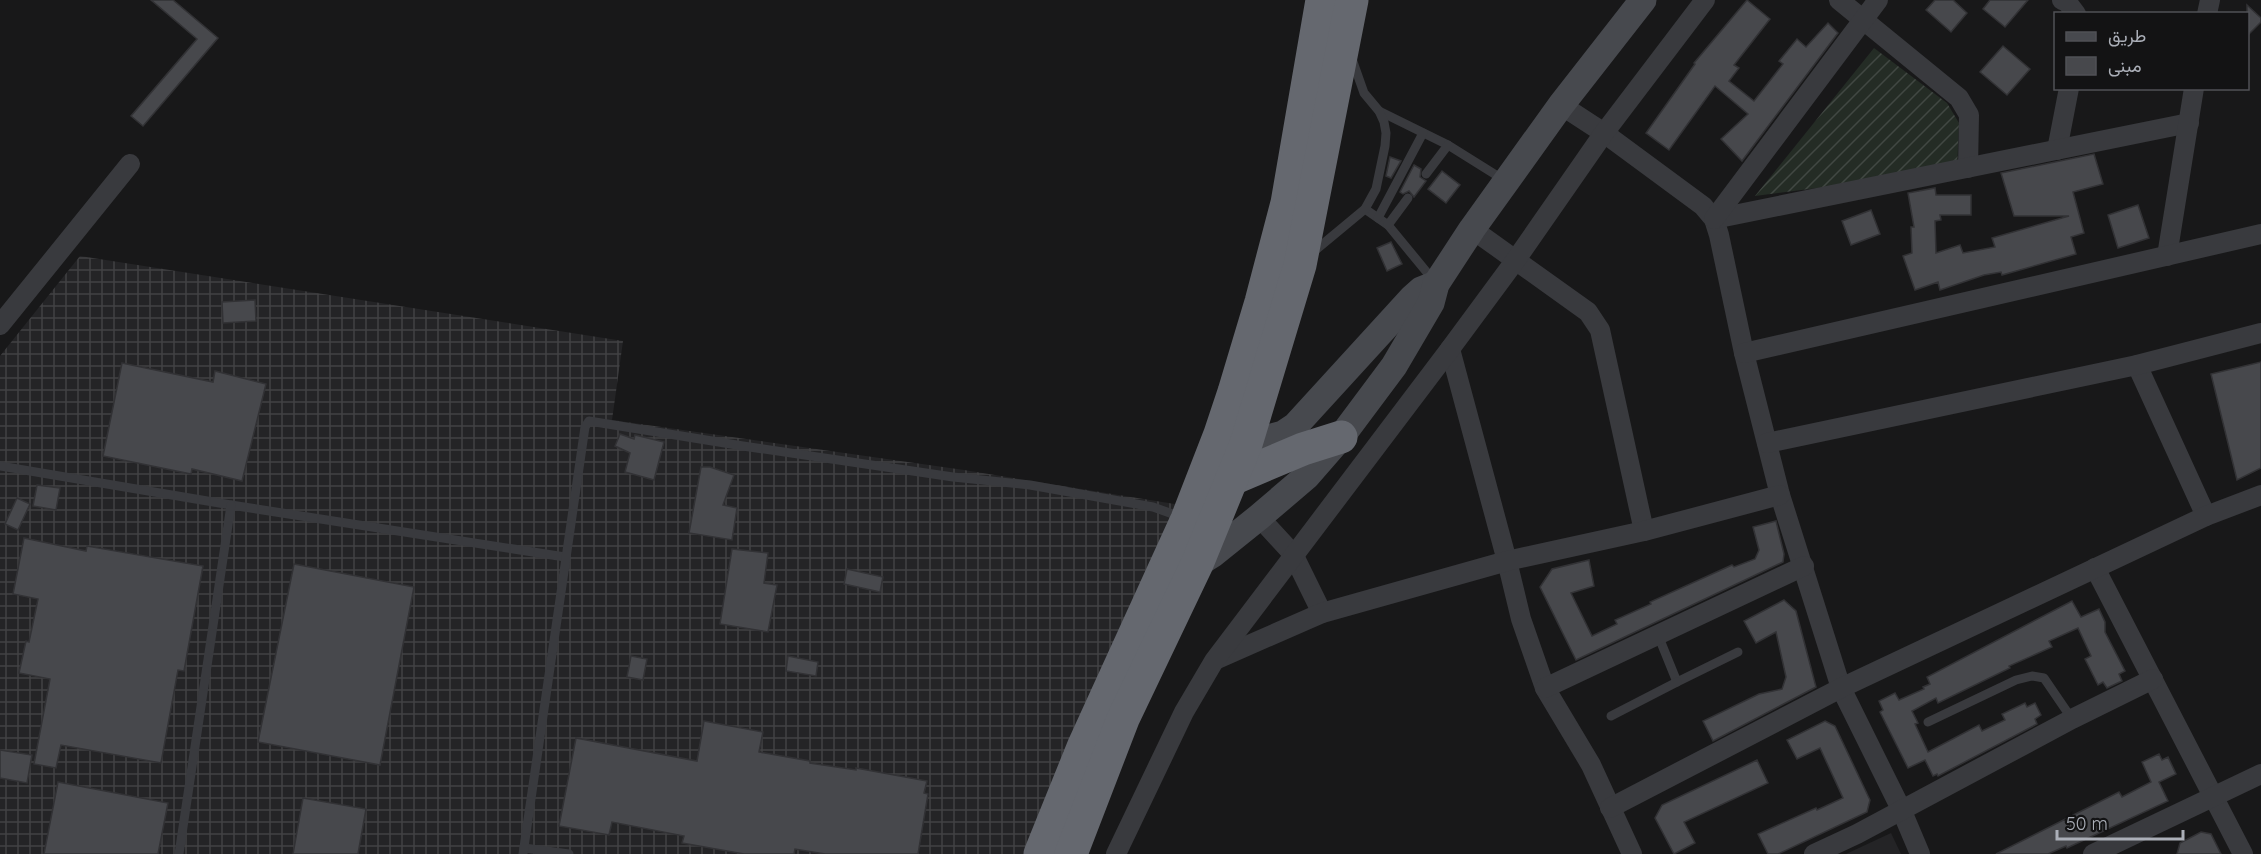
<svg xmlns="http://www.w3.org/2000/svg" width="2261" height="854" font-family="Quicksand,Vazirmatn,sans-serif">
<defs>
<pattern id="industrial-grid" width="8" height="8" patternUnits="userSpaceOnUse" patternTransform="scale(1.5)"><rect width="8" height="8" fill="#242426"/><path d="M0 4h8M4 0v8" fill="none" stroke="#414143"/></pattern>
<pattern id="garden-furrows" width="10" height="10" patternUnits="userSpaceOnUse" patternTransform="scale(1.5)"><rect width="10" height="10" fill="#242c25"/><path d="M-1 1l2-2M0 10L10 0M9 11l2-2" fill="none" stroke="#414843"/></pattern>
</defs>
<rect width="100%" height="100%" fill="#181819"/>
<path fill="#242426" d="M1891,833l10,21h-55z"/>
<path fill="url(#industrial-grid)" d="M80,256l543,85 -11,79 352,50 223,36 -154,348h-1033v-498z"/>
<path fill="url(#garden-furrows)" d="M1874,48l73,55 12,20 -2,47 -202,26z"/>
<g fill="#47484c" stroke="#323235" stroke-width="1.5">
<path d="M151,0h22l45,38 -75,88 -12,-10 66,-77z"/>
<path d="M1747,0l23,19 -36,46 5,3 -10,13 25,20 29,-37 -4,-3 18,-22 9,8 22,-24 10,10 -96,128 -21,-22 27,-25 -33,-28 -46,64 -23,-17 49,-69 -1,-1z"/>
<path d="M1935,0h18l14,13 -16,19 -25,-22z"/>
<path d="M1990,0h38l-23,27 -22,-18z"/>
<path d="M2247,5l14,13v4l-14,14z"/>
<path d="M2003,46l27,23 -23,26 -27,-23z"/>
<path d="M2094,154l9,30 -30,8 11,41 -13,4 5,17 -74,21 -1,-3 -17,3 -44,15 -2,-8 -23,8 -12,-34 9,-3 -1,-26h3l-6,-34 27,-5 1,7h35v20h-31l1,5 -6,1 1,32 24,-8 3,8 32,-6 -3,-9 77,-22h-55l-13,-43z"/>
<path d="M1390,157l11,4 -10,17 -5,-2z"/>
<path d="M1414,165l7,4 -1,8 6,4 -12,16 -5,-6 -6,3 -3,-2z"/>
<path d="M1442,171l18,14 -14,18 -18,-14z"/>
<path d="M2138,205l11,33 -31,10 -10,-33z"/>
<path d="M1871,210l9,24 -29,11 -9,-24z"/>
<path d="M1391,242l11,22 -15,7 -10,-23z"/>
<path d="M255,300l1,21 -33,2 -1,-21z"/>
<path d="M2261,362v106l-24,12 -26,-106z"/>
<path d="M122,363l91,19 2,-11 51,13 -24,97 -50,-12 -1,5 -88,-18z"/>
<path d="M620,434l14,5 1,-4 29,7 -10,38 -29,-8 5,-19 -15,-7z"/>
<path d="M701,467h9l24,8 -11,30 14,3 -5,32 -43,-7z"/>
<path d="M37,485l23,3 -4,22 -23,-4z"/>
<path d="M17,498l13,6 -12,26 -13,-6z"/>
<path d="M1776,521l8,33 -1,8 -207,98 -36,-73 12,-18 37,-9 5,26 -23,7 21,43 25,-12 -2,-4 36,-16 -1,-2 82,-37 2,2 21,-8 4,-9 -6,-23z"/>
<path d="M24,538l62,13 1,-5 116,20 -19,105 -6,-1 -17,93 -100,-18 -5,23 -22,-4 16,-85 -31,-6 7,-32 3,1 9,-43 -25,-5z"/>
<path d="M732,549l36,4 -4,30 13,2 -9,47 -48,-8z"/>
<path d="M294,564l120,23 -34,178 -122,-23z"/>
<path d="M847,569l36,8 -3,15 -36,-8z"/>
<path d="M1784,600l12,11 20,76 -103,54 -10,-20 56,-27 23,-5 4,-12 -10,-45 -20,11 -12,-22z"/>
<path d="M2072,601l9,16 18,-8 6,13v10l20,39 -6,3 3,7 -15,7 -4,-6 -5,3 -13,-26 6,-3 -13,-28 -29,13 3,6 -43,19 1,2 -72,35 -2,-5 -24,13 6,12 -3,1 13,28 51,-27 3,6 23,-11 -3,-6 23,-11 2,4 8,-4 6,12 -6,4 2,5 -99,52 -1,-2 -4,2 -8,-16 -17,8 -28,-56 3,-2 -4,-9 16,-8 4,7 25,-11 -1,-2 7,-3 -3,-7z"/>
<path d="M631,656l16,3 -4,21 -16,-3z"/>
<path d="M788,656l30,6 -2,14 -30,-5z"/>
<path d="M704,721l59,11 -4,20 51,9v2l46,7v-2l71,13 -3,12 4,1 -10,60h-93l-30,-5 -1,5h-50l-62,-11 2,-7 -72,-14 -3,13 -50,-9 17,-88 121,23z"/>
<path d="M1825,721l10,5 35,74 -3,12 -89,42h-10l-10,-20 58,-26 1,2 26,-12 -23,-50 -23,11 -10,-19z"/>
<path d="M0,750l32,5 -5,28 -27,-5z"/>
<path d="M2159,754l3,6 6,-3 8,17 -17,8 9,19 -101,47 -1,-2 -18,8h-52l123,-62 3,5 29,-15 -9,-20z"/>
<path d="M1757,760l11,23 -84,39 11,21 -21,11 -19,-36 7,-13z"/>
<path d="M58,782l110,21 -10,51h-114z"/>
<path d="M303,798l63,11 -8,45h-65z"/>
<path d="M2201,832l10,2 10,20h-44l3,-11z"/>
</g>
<g fill="none" stroke-linecap="round" stroke-linejoin="round">
<g stroke="#393a3e" stroke-width="9">
<path d="M1379,111l69,34 56,35"/>
<path d="M1426,174l22,-29"/>
<path d="M1365,209l23,16 46,56"/>
<path d="M1378,218l45,-85"/>
<path d="M1388,225l20,-27"/>
<path d="M1312,253l53,-44 11,-20 9,-43 1,-13 -2,-11 -5,-11 -15,-18 -12,-34"/>
<path d="M0,466l231,39 334,52"/>
<path d="M1658,635l19,47 61,-30"/>
<path d="M1611,716l66,-34"/>
<path d="M1928,722l88,-42 16,-4 12,2 28,41"/>
<path d="M524,848l45,6"/>
<path d="M179,854l52,-349"/>
<path d="M523,854l62,-427 4,-6 154,25 210,31 77,8 123,22 28,10"/>
</g>
<g stroke="#393a3e" stroke-width="20">
<path d="M1839,0l120,98 10,17 -1,53"/>
<path d="M2062,0l5,2 9,12"/>
<path d="M2207,14l3,-14"/>
<path d="M1561,105l43,28 99,73 11,13 5,16 25,118 36,142 61,193 60,121 19,45"/>
<path d="M2057,150l12,-62"/>
<path d="M1714,219l475,-96"/>
<path d="M1714,219l164,-219"/>
<path d="M1472,229l116,83 12,18 44,201"/>
<path d="M2167,256l27,-168"/>
<path d="M0,325l130,-161"/>
<path d="M1450,349l57,212 14,58 24,69 46,77 41,89"/>
<path d="M1744,353l517,-119"/>
<path d="M2137,365l69,151"/>
<path d="M1767,443l370,-78 124,-32"/>
<path d="M1259,517l34,37 29,59"/>
<path d="M2095,568l148,286"/>
<path d="M1217,659l105,-46 185,-52 137,-30 136,-36"/>
<path d="M1545,688l259,-122"/>
<path d="M1610,808l231,-120 365,-172 55,-21"/>
<path d="M1116,854l68,-142 30,-51 236,-312 65,-88 89,-128 101,-133"/>
<path d="M1814,854l43,-20 215,-115 81,-40"/>
<path d="M2093,854l168,-80"/>
</g>
<g stroke="#47494e" stroke-width="27">
<path d="M1246,444l37,-10 12,-8 117,-128 9,-8 15,-6"/>
<path d="M1197,564l16,-10 46,-37 48,-41 34,-39 53,-71 37,-63 5,-19 36,-55 89,-124 82,-105"/>
</g>
<g stroke="#65686f" stroke-width="33">
<path d="M1232,479l71,-30 38,-12"/>
<path d="M1040,854l44,-109 103,-226 33,-85 14,-42 27,-90 26,-99 35,-203"/>
<path d="M1071,854l52,-135 74,-155 49,-120 54,-179 52,-265"/>
</g>
</g>
<rect x="2054" y="12" width="195" height="78" fill="#131314" stroke="#505156" stroke-width="1.5"/>
<rect x="2066" y="32" width="30" height="9" fill="#47494e" stroke="#505156" stroke-width="1.5"/>
<text x="2108" y="42" font-size="18" fill="#abafb8">طريق</text>
<rect x="2066" y="57" width="30" height="18" fill="#47484c" stroke="#505156" stroke-width="1.5"/>
<text x="2108" y="72" font-size="18" fill="#abafb8">مبنى</text>
<path d="M2057 830v9h126v-9" fill="none" stroke="#abafb8" stroke-width="3"/>
<text x="2066" y="830" font-size="18" fill="#abafb8" stroke="#131314" stroke-width="4.5" paint-order="stroke">50 m</text>
</svg>
